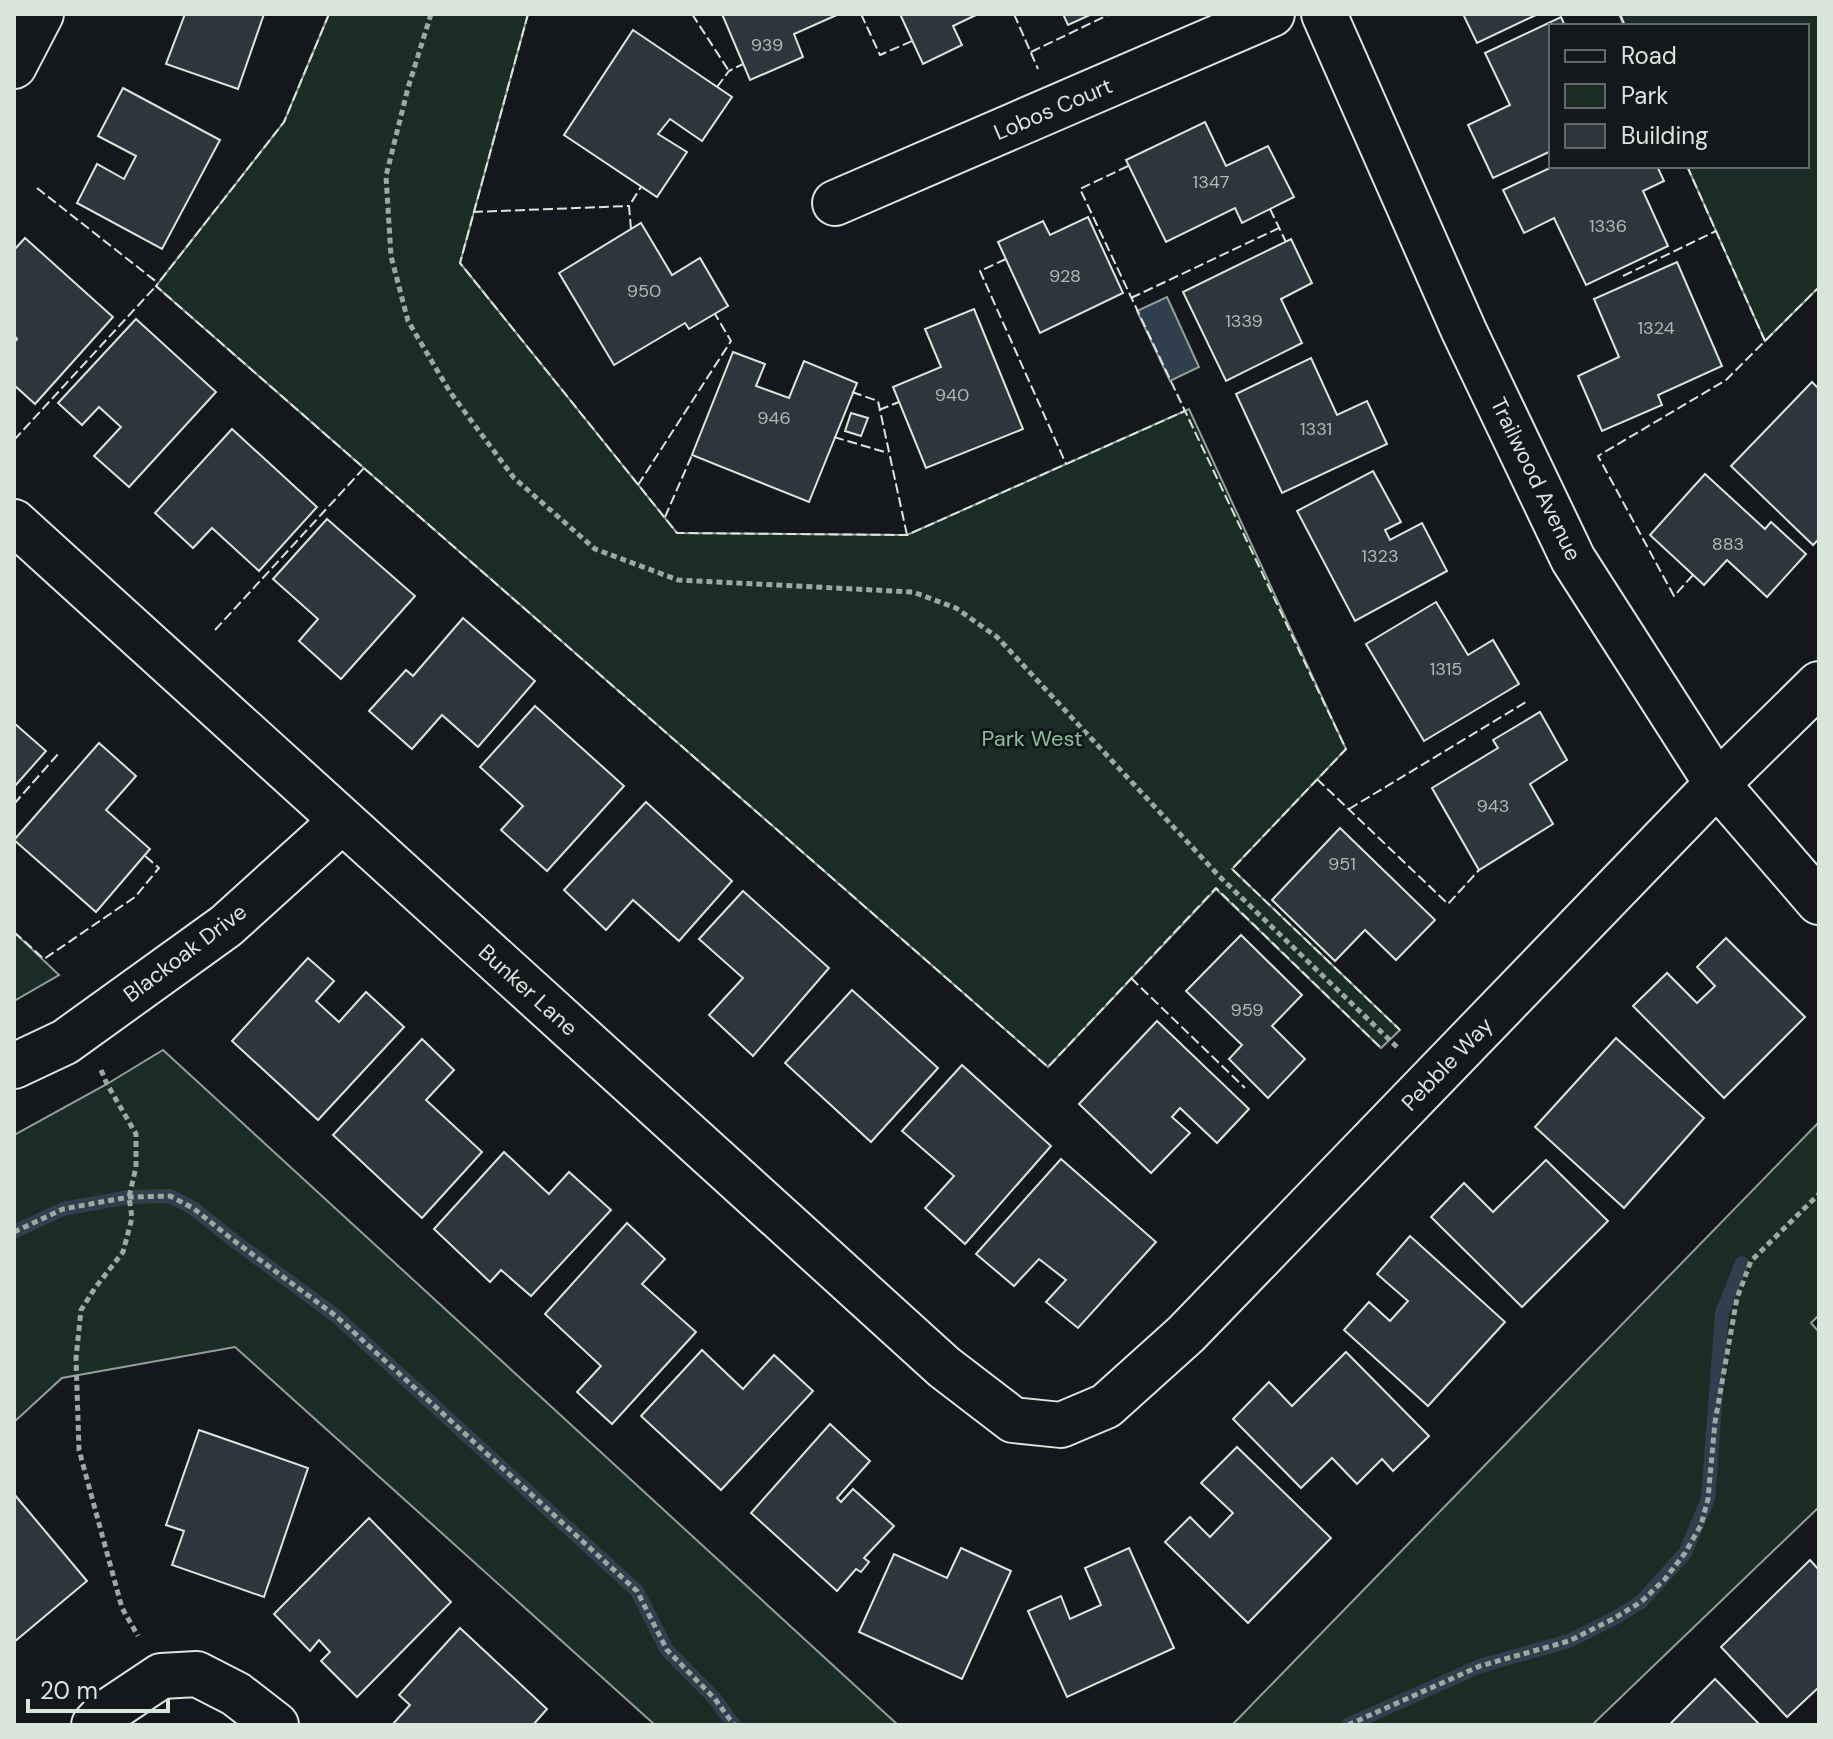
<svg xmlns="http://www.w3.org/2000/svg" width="1833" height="1739" font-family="'DM Sans',sans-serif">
<rect width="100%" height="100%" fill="#14181c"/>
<g fill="#1a2d24" stroke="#939e99" stroke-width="2">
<path d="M329,14h199l-68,249 217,270 230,2 282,-126 157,340 -114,120 168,161 -19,18 -165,-159 -168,178 -892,-781 128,-164z"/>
<path d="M1619,14h200v273l-54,54 -78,-175h120v-140h-183z"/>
<path d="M14,932l45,43 -45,26z"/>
<path d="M163,1050l735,675h-243l-420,-378 -173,31 -48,44v-287l93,-51z"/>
<path d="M1819,1122v193l-8,8 8,9v175l-227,218h-360z"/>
</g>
<path fill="#2f3f4d" stroke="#939e99" stroke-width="2" d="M1167,297l32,70 -29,14 -33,-70z"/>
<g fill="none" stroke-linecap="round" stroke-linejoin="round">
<g stroke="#2f3f4d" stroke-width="14">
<path d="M14,1232l49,-23 66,-12 41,-1 23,12 40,32 103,76 301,275 30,59 48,49 19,26"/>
<path d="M1348,1725l132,-59 89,-25 44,-22 28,-17 44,-49 23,-54 14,-186 20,-50"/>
</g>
</g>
<g fill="#2c363c" stroke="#d8e6dc" stroke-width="2">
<path d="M185,14h79l-26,75 -72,-25z"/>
<path d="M722,14h117l-45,20 9,23 -53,23z"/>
<path d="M900,14h78l-25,12 9,19 -39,19z"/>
<path d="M1063,14h29l-24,11z"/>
<path d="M1463,14h75l-61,29z"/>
<path d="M1561,17l4,9h-14v125l-58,27 -25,-53 42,-20 -25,-52z"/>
<path d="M633,30l99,67 -30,44 -32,-22 -12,15 29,18 -30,45 -93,-62z"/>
<path d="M123,88l97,52 -58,109 -85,-46 20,-39 27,15 12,-23 -38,-20z"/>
<path d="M1205,122l21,44 42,-20 26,51 -52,26 -7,-15 -69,34 -40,-82z"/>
<path d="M1554,166h103l7,15 -21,10 25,55 -82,39 -32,-67 -30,15 -21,-43z"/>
<path d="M1088,217l35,76 -83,40 -42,-91 45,-21 7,14z"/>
<path d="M641,223l31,52 28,-17 28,48 -39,23 -4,-6 -71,42 -55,-92z"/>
<path d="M25,238l88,79 -78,87 -21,-19v-42l3,-4 -3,-4v-85z"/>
<path d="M1291,239l21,44 -31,16 21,44 -76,38 -43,-89z"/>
<path d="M1677,262l45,104 -64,29 4,10 -60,26 -24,-55 41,-19 -25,-58z"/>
<path d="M974,309l49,120 -97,39 -33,-81 48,-20 -16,-38z"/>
<path d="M136,319l80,73 -87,95 -35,-31 27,-29 -22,-20 -17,18 -24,-22z"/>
<path d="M733,352l32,12 -9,22 33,12 15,-37 53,22 -48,119 -117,-47z"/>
<path d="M1311,358l26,57 30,-14 20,43 -105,49 -46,-99z"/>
<path d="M1812,382l7,7v150l-6,6 -82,-79z"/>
<path d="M851,413l17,5 -7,18 -16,-5z"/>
<path d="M232,429l85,78 -58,64 -47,-43 -19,20 -38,-35z"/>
<path d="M1373,471l28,51 -16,8 5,10 32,-17 25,48 -92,50 -58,-110z"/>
<path d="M1705,474l60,55 6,-7 35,32 -39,43 -40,-37 -23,25 -54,-50z"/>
<path d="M327,519l88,77 -74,83 -42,-38 19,-22 -45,-40z"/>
<path d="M1436,602l32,53 25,-15 26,44 -95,57 -58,-97z"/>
<path d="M463,618l72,63 -57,66 -36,-32 -30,34 -43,-38 37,-41 7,6z"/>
<path d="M535,706l89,80 -77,85 -46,-41 22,-24 -43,-39z"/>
<path d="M1540,712l27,48 -37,24 23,40 -74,46 -47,-82 66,-40 -5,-8z"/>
<path d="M14,723l32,28 -32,36z"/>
<path d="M99,743l37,33 -30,34 44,39 -54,63 -82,-72z"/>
<path d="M646,802l86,79 -53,60 -46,-41 -27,30 -42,-40z"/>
<path d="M1340,828l95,92 -39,40 -31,-30 -30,31 -63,-61z"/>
<path d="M743,891l86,77 -76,88 -44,-41 34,-37 -44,-39z"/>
<path d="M1241,935l61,60 -30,31 33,33 -37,39 -39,-39 13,-14 -56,-54z"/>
<path d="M1726,938l79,79 -81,81 -91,-92 34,-33 30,30 18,-17 -18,-19z"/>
<path d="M308,958l26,23 -18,20 23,21 27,-30 38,35 -86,93 -86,-79z"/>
<path d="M852,990l86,78 -67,74 -86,-79z"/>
<path d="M1157,1021l92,88 -32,34 -37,-35 -8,9 18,16 -39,40 -72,-69z"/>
<path d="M1616,1038l88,80 -80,90 -89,-81z"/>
<path d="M422,1039l32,31 -28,30 56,52 -60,66 -89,-83z"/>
<path d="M962,1065l89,81 -86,98 -40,-36 29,-32 -52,-45z"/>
<path d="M504,1152l45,42 20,-22 42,38 -80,86 -30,-26 -11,12 -56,-53z"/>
<path d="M1061,1159l95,83 -78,86 -32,-26 20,-22 -27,-21 -25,27 -38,-32z"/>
<path d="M1546,1160l62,61 -86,86 -91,-90 33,-34 29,29z"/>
<path d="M627,1223l38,36 -23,25 54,48 -84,92 -35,-32 24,-26 -56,-52z"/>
<path d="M1410,1236l95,86 -77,84 -84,-76 25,-28 21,19 18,-20 -31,-27z"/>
<path d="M702,1350l41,39 31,-34 39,36 -92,99 -80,-74z"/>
<path d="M1346,1352l83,84 -36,35 -11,-12 -25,25 -25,-26 -31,30 -68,-69 36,-37 23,24z"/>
<path d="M830,1424l40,37 -33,37 4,4 12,-13 41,37 -30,32 5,4 -8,10 -5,-3 -19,22 -86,-78z"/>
<path d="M199,1430l109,38 -44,129 -92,-32 12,-34 -18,-6z"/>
<path d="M1237,1447l94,91 -83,85 -83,-81 25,-25 20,20 23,-24 -32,-30z"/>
<path d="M14,1494l73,87 -73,61z"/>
<path d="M369,1518l82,84 -94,95 -36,-36 9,-9 -11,-12 -9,11 -36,-37z"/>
<path d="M961,1548l50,23 -49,108 -103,-47 35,-78 53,24z"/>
<path d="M1129,1548l45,100 -107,49 -39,-86 33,-15 9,23 31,-14 -16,-37z"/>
<path d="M1810,1560l9,10v117l-32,30 -66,-70z"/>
<path d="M460,1628l87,81 -14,16h-141l18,-20 -11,-10z"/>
<path d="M1715,1679l45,46h-91z"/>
</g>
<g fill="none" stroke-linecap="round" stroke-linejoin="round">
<g stroke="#d8e6dc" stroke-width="48">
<g id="minor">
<path d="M1324,14l140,317 109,228 144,225 102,118"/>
<path d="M14,66l27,-52"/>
<path d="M835,203l437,-189"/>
<path d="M14,522l930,845 69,53 48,5 45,-19 80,-72 531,-550 102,-100"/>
<path d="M14,1066l51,-24 161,-116 116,-105"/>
<path d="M94,1725l10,-11 57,-38 36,-2 39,20 40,31"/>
</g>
</g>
<g stroke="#9da8a2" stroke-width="5" stroke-dasharray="6 4" stroke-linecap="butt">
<path d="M431,14l-23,74 -22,88 5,80 17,65 42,71 64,86 81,71 83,31 235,12 43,16 41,29 222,239 180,173"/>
<path d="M101,1070l6,14 29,50v33l-7,30 3,21 -9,34 -28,36 -14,22 -5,48 3,92 43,158 16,28"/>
<path d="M14,1232l49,-23 66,-12 41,-1 23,12 40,32 103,76 301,275 30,59 48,49 19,26"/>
<path d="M1348,1725l132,-59 89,-25 44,-22 28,-17 24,-23 20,-26 16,-28 7,-26 7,-77 22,-124 14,-37 68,-67"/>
</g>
<use href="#minor" stroke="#14181c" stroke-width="44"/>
<g stroke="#d8e6dc" stroke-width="2" stroke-dasharray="10 4" stroke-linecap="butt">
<path d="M329,14l-45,108 -128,164 892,781 168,-179 165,160"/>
<path d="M528,14l-68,249 217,270 230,2 278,-124 161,338 -114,120 168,161"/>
<path d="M692,14l37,57"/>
<path d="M861,14l19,41 32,-14"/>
<path d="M1014,14l24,55"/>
<path d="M1620,14l5,12"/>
<path d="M1031,52l79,-38"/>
<path d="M717,87l12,-16 14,-7"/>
<path d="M1128,166l-48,23 105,222"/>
<path d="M1687,166l78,175"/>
<path d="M37,188l121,95"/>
<path d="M1270,209l16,33"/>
<path d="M473,212l156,-6"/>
<path d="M631,229l-2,-23 12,-19"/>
<path d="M1006,259l-26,12 86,193"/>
<path d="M1623,276l93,-45"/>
<path d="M1131,298l148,-70"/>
<path d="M852,392l26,9 29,134"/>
<path d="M879,410l20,-8"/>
<path d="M834,437l54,16"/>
<path d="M14,440l142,-154"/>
<path d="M638,485l93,-144 -16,-27"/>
<path d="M665,517l27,-62"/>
<path d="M1693,575l-19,21 -76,-140 128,-76 93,-93"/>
<path d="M215,630l149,-162"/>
<path d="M1317,779l131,125 31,-34"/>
<path d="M14,804l45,-51"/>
<path d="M1349,809l177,-107"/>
<path d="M14,932l30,27 91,-62 24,-29 -14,-12"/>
<path d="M1131,978l114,110"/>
</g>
</g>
<g text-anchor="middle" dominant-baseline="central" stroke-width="6" stroke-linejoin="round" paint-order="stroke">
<g font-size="18" fill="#adbab4">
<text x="767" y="45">939</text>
<text x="1211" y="182">1347</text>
<text x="1608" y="226">1336</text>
<text x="1065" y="276">928</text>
<text x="644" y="291">950</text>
<text x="1244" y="321">1339</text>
<text x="1656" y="328">1324</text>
<text x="952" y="395">940</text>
<text x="774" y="418">946</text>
<text x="1316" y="429">1331</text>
<text x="1728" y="544">883</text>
<text x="1380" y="556">1323</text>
<text x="1446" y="669">1315</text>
<text x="1493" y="806">943</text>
<text x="1342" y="864">951</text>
<text x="1247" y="1010">959</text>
</g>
<g font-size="22" fill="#d8e6dc" stroke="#14181c">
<text transform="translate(1053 109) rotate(-23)">Lobos Court</text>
<text transform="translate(1536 479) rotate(64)">Trailwood Avenue</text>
<text transform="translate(185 953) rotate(-37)">Blackoak Drive</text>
<text transform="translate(528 990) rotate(42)">Bunker Lane</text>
<text transform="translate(1447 1064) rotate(-46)">Pebble Way</text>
</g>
<g font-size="22" fill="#8ac095" stroke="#14181c">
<text x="1032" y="738">Park West</text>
</g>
</g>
<rect width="1833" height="1739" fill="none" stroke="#d8e6dc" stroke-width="32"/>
<rect x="1549" y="24" width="260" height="144" fill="#14181c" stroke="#626a69" stroke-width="2"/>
<rect x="1565" y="50" width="40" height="12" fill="#14181c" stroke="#626a69" stroke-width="2"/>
<text x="1621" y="64" font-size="24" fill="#d8e6dc">Road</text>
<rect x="1565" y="84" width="40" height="24" fill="#1a2d24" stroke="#626a69" stroke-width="2"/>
<text x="1621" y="104" font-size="24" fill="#d8e6dc">Park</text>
<rect x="1565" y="124" width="40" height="24" fill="#2c363c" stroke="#626a69" stroke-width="2"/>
<text x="1621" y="144" font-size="24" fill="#d8e6dc">Building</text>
<path d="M28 1699v12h140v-12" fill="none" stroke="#d8e6dc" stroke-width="4"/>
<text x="40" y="1699" font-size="24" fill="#d8e6dc" stroke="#14181c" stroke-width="6" paint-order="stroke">20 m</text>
</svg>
